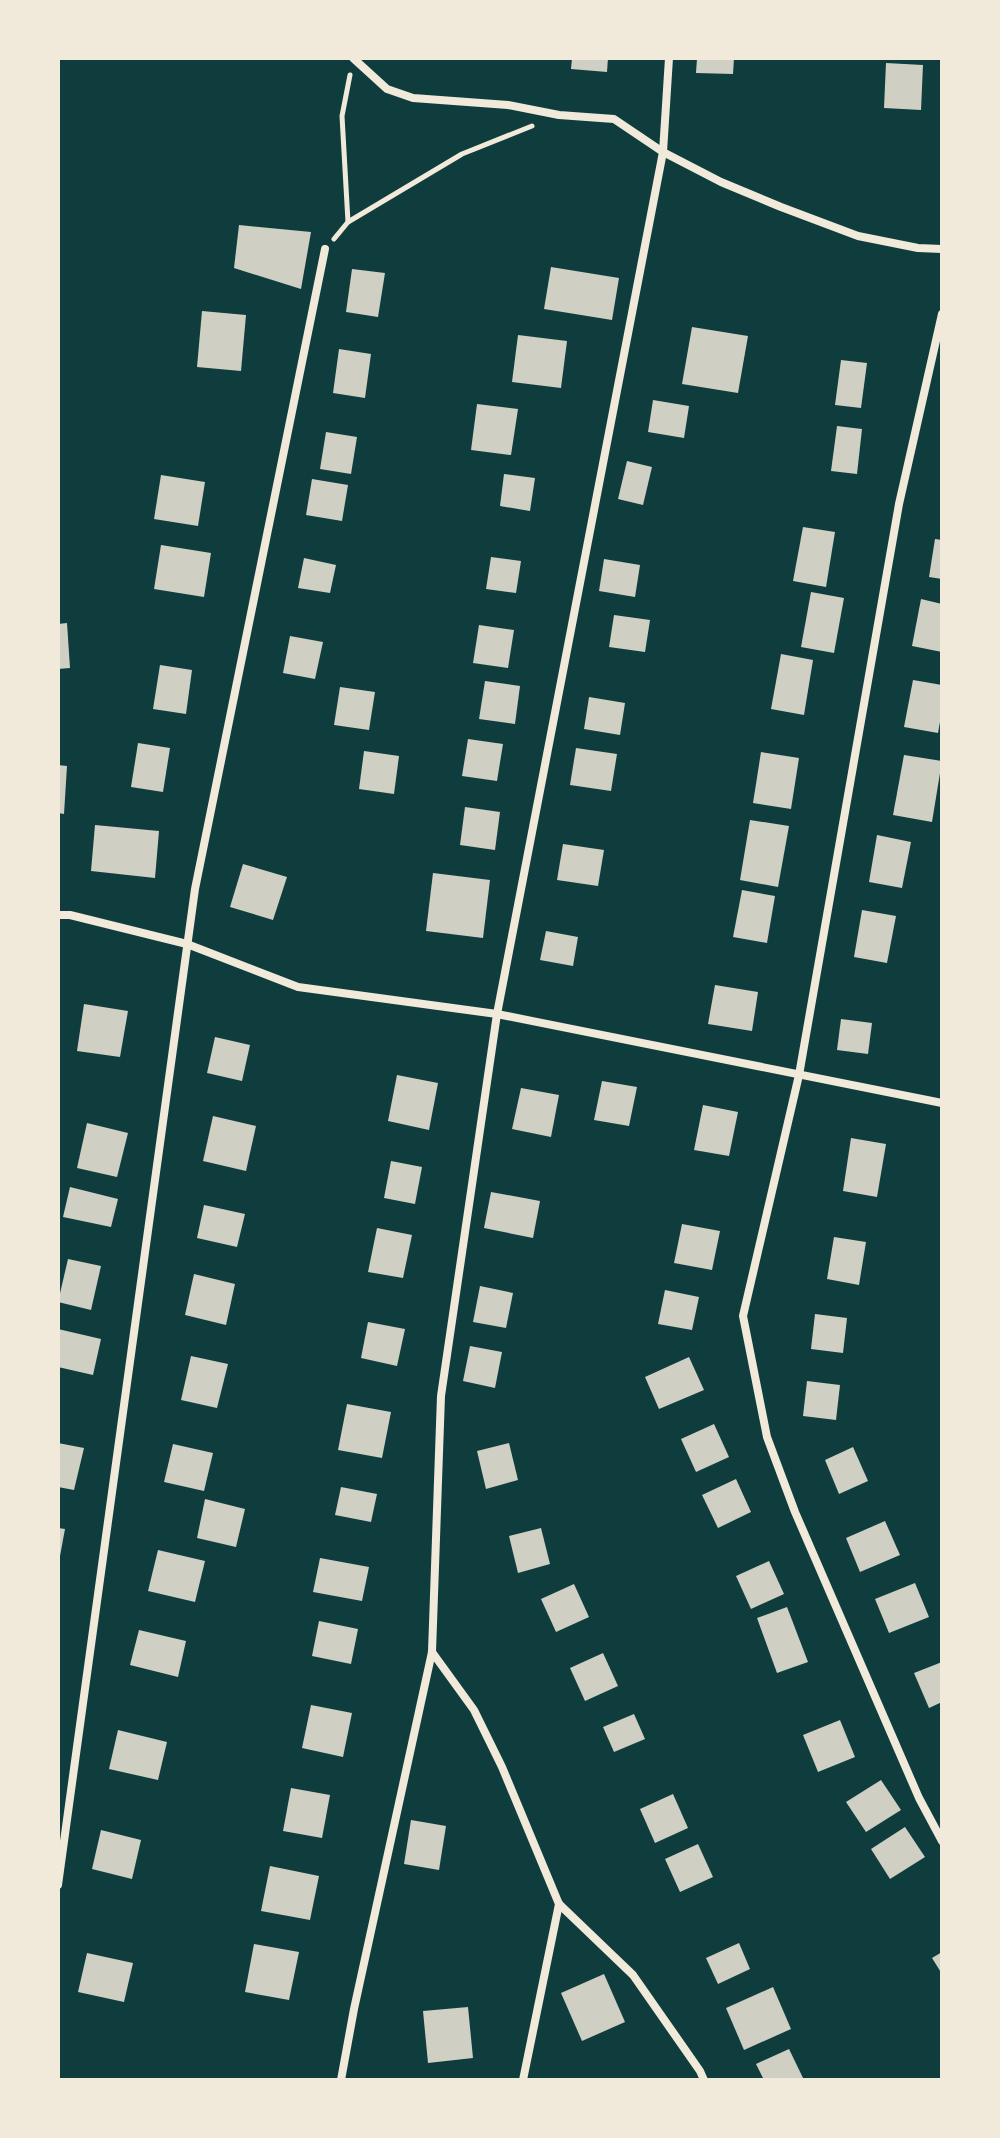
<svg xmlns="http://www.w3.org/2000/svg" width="1000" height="2138" font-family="Barlow,sans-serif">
<rect width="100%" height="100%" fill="#0f3d3e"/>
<g fill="#cfcfc3">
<path d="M572,58h36l-1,14 -36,-3z"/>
<path d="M697,58h37l-1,16 -37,-1z"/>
<path d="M886,63l37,2 -2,45 -37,-2z"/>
<path d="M239,225l72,7 -10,57 -67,-21z"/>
<path d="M551,267l68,11 -7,42 -68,-11z"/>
<path d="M352,269l33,4 -7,44 -32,-5z"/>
<path d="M202,311l44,4 -5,56 -44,-4z"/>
<path d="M692,327l56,9 -10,57 -56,-9z"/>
<path d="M518,335l49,6 -6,47 -49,-6z"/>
<path d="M339,349l32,5 -6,44 -32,-5z"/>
<path d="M841,360l26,3 -6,45 -26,-3z"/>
<path d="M653,400l36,6 -5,32 -36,-6z"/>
<path d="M477,404l41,5 -7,46 -40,-5z"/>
<path d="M837,426l25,3 -5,45 -26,-3z"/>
<path d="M326,432l31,5 -6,37 -31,-5z"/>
<path d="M627,461l25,6 -9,38 -25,-6z"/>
<path d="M504,474l31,4 -5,33 -30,-5z"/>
<path d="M161,475l44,7 -7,44 -44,-7z"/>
<path d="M312,479l36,6 -6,36 -36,-6z"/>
<path d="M803,527l32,5 -9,55 -33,-6z"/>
<path d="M935,539l7,1v39l-13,-2z"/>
<path d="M161,545l50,8 -7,44 -50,-8z"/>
<path d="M491,557l30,4 -5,32 -30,-4z"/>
<path d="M304,558l32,7 -6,28 -32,-5z"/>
<path d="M604,559l36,6 -5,32 -36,-6z"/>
<path d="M811,592l33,6 -10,55 -33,-6z"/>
<path d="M921,599l21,5v48l-30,-6z"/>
<path d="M614,615l36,5 -5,32 -36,-5z"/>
<path d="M67,623l3,45 -12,1v-45z"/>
<path d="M479,625l35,5 -6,38 -35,-5z"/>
<path d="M290,636l33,6 -8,37 -32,-6z"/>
<path d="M781,654l32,6 -9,55 -33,-6z"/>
<path d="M160,665l32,5 -6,44 -33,-5z"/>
<path d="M913,680l29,5v26l-4,22 -34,-6z"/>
<path d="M485,681l35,5 -5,38 -36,-5z"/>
<path d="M340,687l35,5 -6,38 -35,-5z"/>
<path d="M589,697l36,6 -5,32 -36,-6z"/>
<path d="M468,739l35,5 -6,37 -35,-5z"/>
<path d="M138,743l32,5 -7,44 -32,-5z"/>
<path d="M576,748l41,6 -6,37 -41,-6z"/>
<path d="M364,751l35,5 -5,38 -35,-5z"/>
<path d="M761,752l38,6 -8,51 -38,-6z"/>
<path d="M904,755l38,6 -10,61 -39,-7z"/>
<path d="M58,765l9,1 -3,48 -6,-1z"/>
<path d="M465,807l35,5 -5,38 -35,-5z"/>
<path d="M750,820l39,6 -11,61 -38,-7z"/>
<path d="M95,825l64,6 -4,47 -64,-7z"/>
<path d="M877,835l34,7 -9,46 -33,-6z"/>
<path d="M563,844l41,6 -6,36 -41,-6z"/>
<path d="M243,864l44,13 -14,43 -43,-13z"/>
<path d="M433,873l57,7 -7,58 -57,-7z"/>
<path d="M742,890l33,6 -8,47 -34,-6z"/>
<path d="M862,910l34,6 -9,47 -33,-6z"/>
<path d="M546,931l32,6 -5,29 -33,-6z"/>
<path d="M715,985l43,7 -6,39 -44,-7z"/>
<path d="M84,1004l44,7 -8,46 -43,-6z"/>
<path d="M841,1019l31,4 -4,31 -31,-4z"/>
<path d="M215,1037l35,8 -8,36 -35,-8z"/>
<path d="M397,1075l41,8 -9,47 -41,-9z"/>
<path d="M602,1081l35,6 -8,39 -35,-6z"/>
<path d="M521,1088l38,7 -8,42 -39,-8z"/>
<path d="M703,1105l35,7 -9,44 -35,-6z"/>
<path d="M213,1116l43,10 -10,45 -43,-10z"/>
<path d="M87,1123l41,10 -11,44 -40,-9z"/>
<path d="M851,1138l35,6 -9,53 -34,-6z"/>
<path d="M391,1161l31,6 -7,37 -31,-6z"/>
<path d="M70,1187l48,12 -7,28 -48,-10z"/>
<path d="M491,1192l49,9 -7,37 -49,-10z"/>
<path d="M204,1205l41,9 -8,33 -40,-9z"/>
<path d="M682,1224l38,7 -8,39 -38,-7z"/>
<path d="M377,1228l35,7 -9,43 -35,-6z"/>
<path d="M834,1237l32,5 -7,43 -32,-6z"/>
<path d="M68,1259l33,7 -10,44 -33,-8z"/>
<path d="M194,1274l41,10 -9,41 -41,-10z"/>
<path d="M480,1286l33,7 -7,35 -33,-6z"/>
<path d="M665,1290l34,7 -7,33 -34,-6z"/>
<path d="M815,1314l32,4 -4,35 -32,-4z"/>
<path d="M368,1322l37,7 -8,37 -36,-8z"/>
<path d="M58,1329l43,10 -8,36 -35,-8z"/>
<path d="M470,1346l32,6 -7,36 -32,-7z"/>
<path d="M191,1356l37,8 -11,44 -36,-8z"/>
<path d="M689,1357l15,33 -45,19 -14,-32z"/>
<path d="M807,1381l33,4 -4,35 -33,-4z"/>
<path d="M347,1404l44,8 -9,46 -44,-8z"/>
<path d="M714,1424l15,33 -33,15 -15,-33z"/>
<path d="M58,1443l26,5 -10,42 -16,-3z"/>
<path d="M509,1443l9,37 -32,9 -9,-38z"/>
<path d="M173,1444l40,9 -9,38 -40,-9z"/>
<path d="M853,1447l15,34 -29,13 -14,-34z"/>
<path d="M736,1479l15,33 -33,16 -16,-33z"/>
<path d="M341,1487l36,7 -6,28 -36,-7z"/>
<path d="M205,1499l40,10 -9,38 -39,-9z"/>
<path d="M885,1521l15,34 -40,17 -14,-34z"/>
<path d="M58,1528l7,1 -5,27h-2z"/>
<path d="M541,1528l9,36 -32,9 -9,-37z"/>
<path d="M158,1550l47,11 -10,41 -47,-11z"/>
<path d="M320,1558l49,9 -7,34 -49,-9z"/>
<path d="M769,1561l15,33 -33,15 -15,-33z"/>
<path d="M915,1583l14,34 -40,16 -14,-34z"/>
<path d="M574,1584l15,33 -33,15 -15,-33z"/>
<path d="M787,1607l21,55 -31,11 -20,-55z"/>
<path d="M319,1621l39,8 -7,35 -39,-8z"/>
<path d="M139,1630l47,11 -8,36 -48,-12z"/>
<path d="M603,1653l15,33 -33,15 -15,-33z"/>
<path d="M942,1662v40l-13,6 -15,-35z"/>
<path d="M311,1705l41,8 -9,44 -41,-9z"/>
<path d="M634,1714l11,25 -31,13 -11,-25z"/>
<path d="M840,1720l15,37 -37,15 -15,-37z"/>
<path d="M118,1730l49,12 -9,38 -49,-11z"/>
<path d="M881,1780l20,30 -35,22 -20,-30z"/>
<path d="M291,1788l39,7 -8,43 -39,-7z"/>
<path d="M673,1794l15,34 -33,15 -15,-34z"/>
<path d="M411,1820l35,6 -7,44 -35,-6z"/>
<path d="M905,1827l20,30 -35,22 -19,-30z"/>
<path d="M101,1830l40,10 -9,39 -40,-10z"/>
<path d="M698,1844l15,33 -33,15 -15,-33z"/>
<path d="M270,1866l49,10 -9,44 -49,-9z"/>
<path d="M739,1943l11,26 -32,15 -12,-26z"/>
<path d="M254,1944l45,8 -10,48 -44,-8z"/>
<path d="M942,1952v22l-10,-16z"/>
<path d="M87,1953l46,10 -9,39 -46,-10z"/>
<path d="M604,1974l21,48 -43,19 -21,-48z"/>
<path d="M773,1987l18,42 -47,21 -18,-42z"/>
<path d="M468,2007l5,51 -45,5 -5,-52z"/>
<path d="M789,2049l15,31h-40l-8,-16z"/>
</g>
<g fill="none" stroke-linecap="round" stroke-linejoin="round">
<g stroke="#f1e9da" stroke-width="5">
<path d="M348,222l-6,-106 8,-41"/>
<path d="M334,239l14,-17 114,-68 70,-28"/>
</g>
<g stroke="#f1e9da" stroke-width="8">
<path d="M353,58l34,31 26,9 95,7 51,10 55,4 49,33 58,30 60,25 77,29 60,12 24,1"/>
<path d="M942,314l-43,190 -100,571 -56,241 24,121 28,75 124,286 23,43"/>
<path d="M58,915h12l117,29 111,43 199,27 445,89"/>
<path d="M432,1652l42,58 28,57 57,137 74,71 67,96 4,9"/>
<path d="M58,1885l137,-996 130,-640"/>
<path d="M341,2080l13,-71 78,-357 9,-256 56,-382 166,-862 6,-94"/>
<path d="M523,2080l36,-176"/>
</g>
</g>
<rect width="1000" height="2138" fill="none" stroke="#f1e9da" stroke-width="120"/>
</svg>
